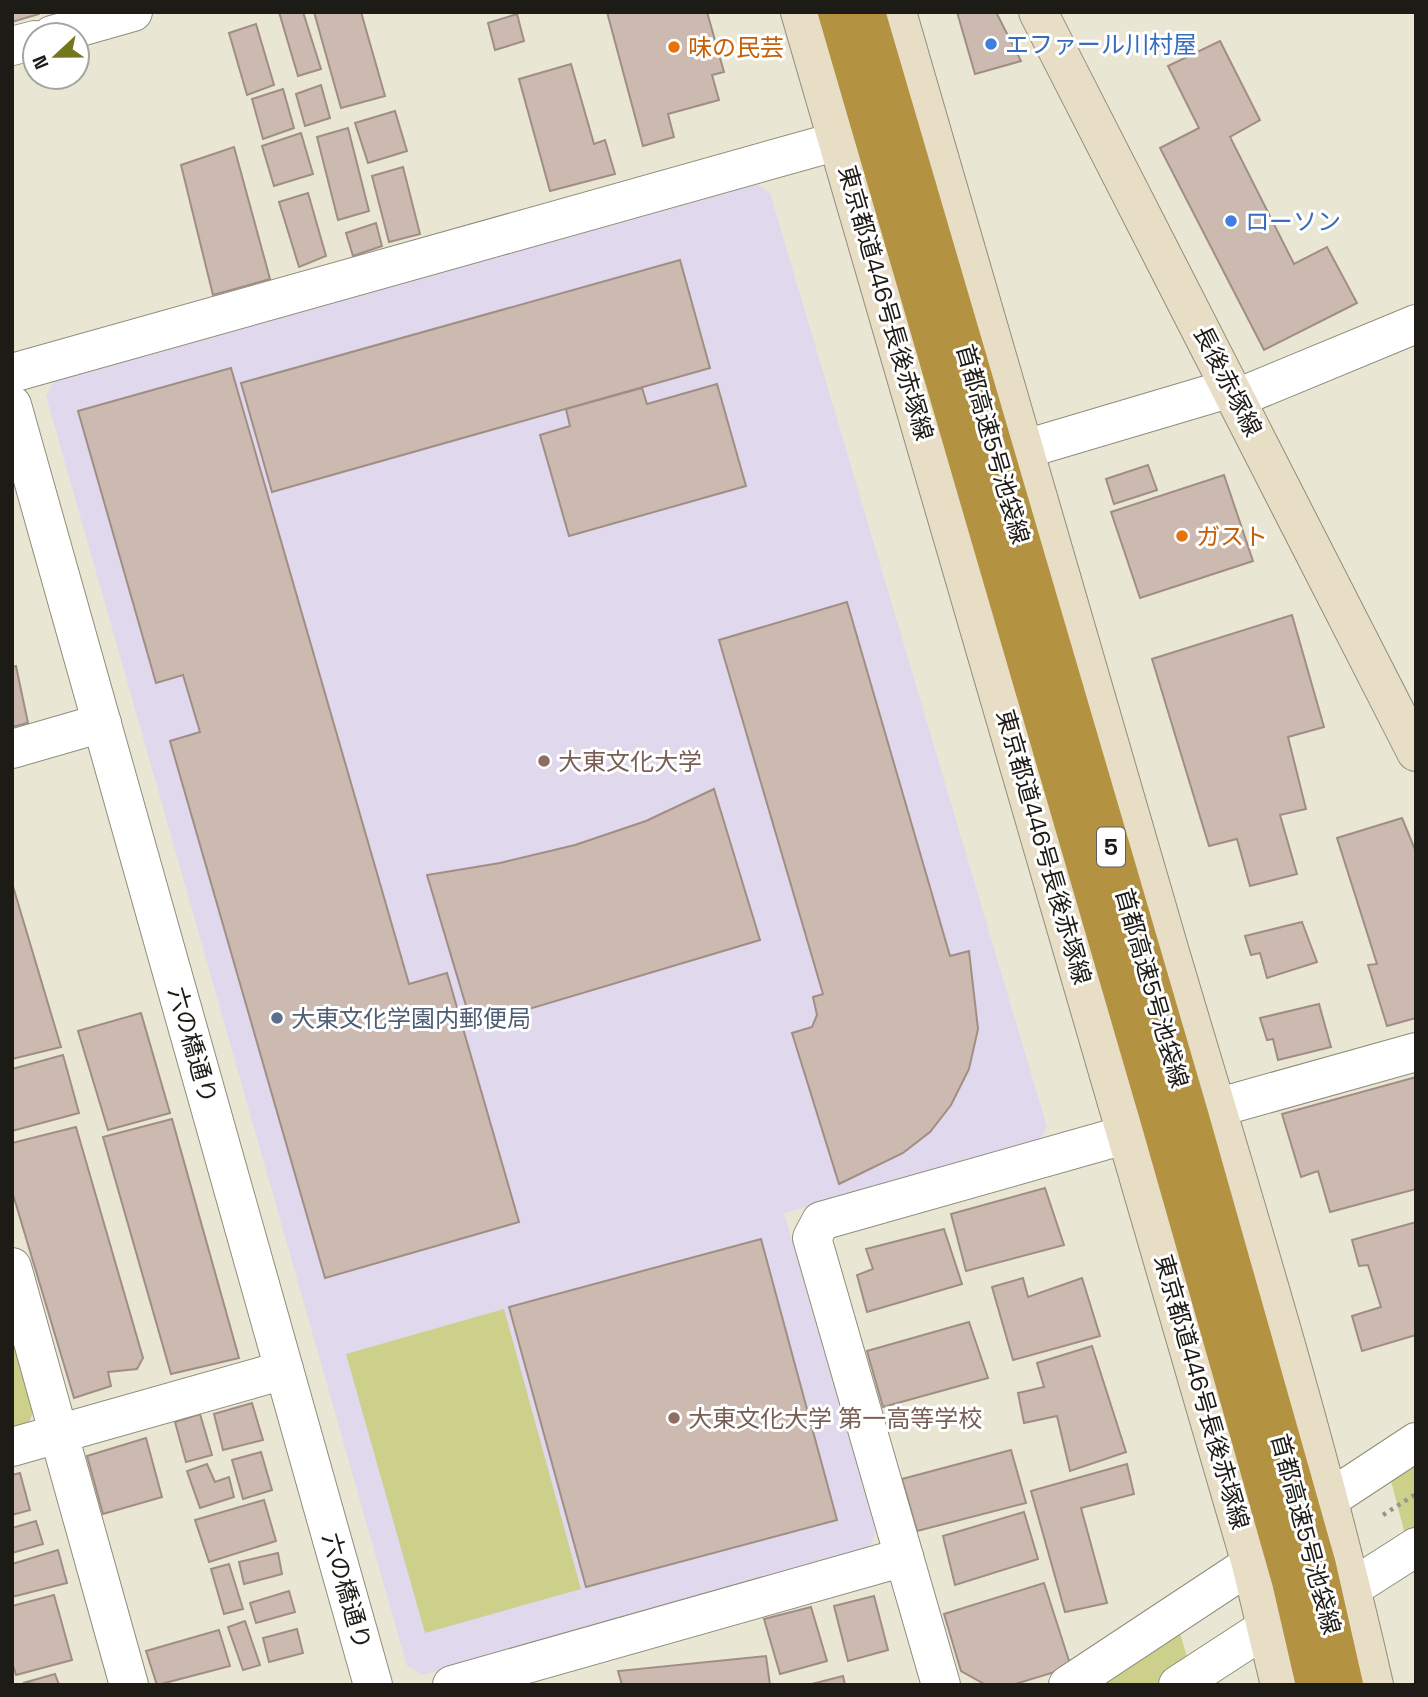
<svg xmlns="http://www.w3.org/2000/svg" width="1428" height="1697" font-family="'Space Grotesk','Noto Sans JP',sans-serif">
<rect width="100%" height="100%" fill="#eae6d4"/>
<path fill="#e0d8ed" d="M756,183l14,10 277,934 -9,17 -254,69 92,318 -8,20 -445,124 -16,-9 -361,-1270 8,-15z"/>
<g fill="#ccd08a">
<path d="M504,1309l77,280 -156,44 -79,-279z"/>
<path d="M12,1331l22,79 -6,15 -16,5z"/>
<path d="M1416,1455v77l-10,6 -17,-65z"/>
<path d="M1178,1626l11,38 -32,21h-68z"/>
</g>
<g fill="#ccbab0" stroke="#a08e85" stroke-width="2">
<path d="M12,12h27v2l-27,8z"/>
<path d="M279,12h24l18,57 -23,7z"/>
<path d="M314,12h47l24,84 -44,12z"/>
<path d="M607,12h100l17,60 -12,3 7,25 -51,14 6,23 -31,9z"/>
<path d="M957,12h39l25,49 -46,13z"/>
<path d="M517,14l7,27 -29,9 -7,-27z"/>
<path d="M256,24l18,61 -27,10 -18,-62z"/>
<path d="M1220,41l40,79 -30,17 64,127 33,-17 30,56 -93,47 -104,-202 39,-20 -31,-62z"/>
<path d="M571,64l23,80 11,-4 10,34 -65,17 -31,-112z"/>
<path d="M321,85l9,33 -25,8 -9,-32z"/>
<path d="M283,89l11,39 -31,11 -11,-40z"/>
<path d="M395,111l12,40 -39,12 -13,-40z"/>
<path d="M348,128l21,83 -31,9 -21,-83z"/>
<path d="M301,133l12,41 -39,12 -12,-40z"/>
<path d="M234,147l36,132 -57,16 -32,-130z"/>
<path d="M403,167l17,67 -31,8 -17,-66z"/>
<path d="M308,193l18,63 -27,11 -20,-65z"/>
<path d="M376,223l6,23 -29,10 -7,-23z"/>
<path d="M680,260l30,108 -438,124 -31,-109z"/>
<path d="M231,368l178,616 38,-11 72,249 -194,56 -155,-537 30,-9 -17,-57 -27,8 -78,-272z"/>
<path d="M717,384l29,102 -177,50 -29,-101 30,-9 -4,-17 76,-21 5,16z"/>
<path d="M1148,465l9,25 -43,14 -8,-25z"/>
<path d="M1224,475l29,86 -113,37 -29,-86z"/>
<path d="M847,602l103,354 19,-5 9,78 -9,40 -18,36 -21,27 -27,21 -64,31 -47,-151 20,-6 5,-12 -4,-18 10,-3 -104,-354z"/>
<path d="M1292,615l32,112 -36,10 18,72 -26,6 17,59 -47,12 -13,-47 -28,7 -57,-187z"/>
<path d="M16,666l12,57 -16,4v-60z"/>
<path d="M714,789l46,151 -288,86 -45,-151 73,-12 75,-18 71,-24z"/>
<path d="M1402,818l14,34v166l-29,8 -19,-61 9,-1 -40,-126z"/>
<path d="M12,883l49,164 -49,12z"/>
<path d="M1302,922l15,40 -50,16 -7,-25 -9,2 -6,-19z"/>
<path d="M1319,1004l12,43 -53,13 -5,-21 -6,1 -7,-22z"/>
<path d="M141,1013l29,100 -62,17 -30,-99z"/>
<path d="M63,1055l16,58 -67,18v-62z"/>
<path d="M1416,1077v112l-86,23 -12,-41 -17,6 -19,-63z"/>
<path d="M172,1119l67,239 -68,16 -68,-237z"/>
<path d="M76,1127l67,231 -6,11 -29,3 3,14 -37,12 -62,-207v-48z"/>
<path d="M1045,1188l19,57 -98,26 -15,-57z"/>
<path d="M1416,1222v113l-54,16 -10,-35 29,-9 -13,-42 -9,1 -7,-26z"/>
<path d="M944,1229l18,55 -95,28 -10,-37 16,-6 -7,-20z"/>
<path d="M761,1239l76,281 -251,67 -77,-280z"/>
<path d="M1023,1278l5,19 54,-19 18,58 -87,24 -21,-73z"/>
<path d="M969,1322l19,56 -105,29 -16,-56z"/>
<path d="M1092,1346l34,106 -56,19 -13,-55 -33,7 -6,-30 26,-6 -7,-24z"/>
<path d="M252,1403l11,37 -40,10 -9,-36z"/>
<path d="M200,1414l12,41 -26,7 -11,-40z"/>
<path d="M146,1438l16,59 -59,17 -16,-58z"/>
<path d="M1011,1450l15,53 -109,28 -15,-52z"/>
<path d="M261,1452l11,38 -29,9 -11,-39z"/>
<path d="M207,1464l8,18 14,-5 5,20 -34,11 -13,-37z"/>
<path d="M1127,1464l7,30 -53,14 26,95 -42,9 -34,-121z"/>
<path d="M20,1473l10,37 -18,5v-40z"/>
<path d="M264,1500l12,41 -67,21 -14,-42z"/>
<path d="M1024,1512l14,47 -83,26 -12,-49z"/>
<path d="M36,1521l7,23 -31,9v-25z"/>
<path d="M58,1550l9,33 -55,14v-33z"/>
<path d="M278,1553l4,21 -38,10 -5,-22z"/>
<path d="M229,1564l14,45 -19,5 -13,-45z"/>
<path d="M1044,1583l27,84 -59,18h-26l-25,-14 -17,-57z"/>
<path d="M289,1591l6,21 -39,11 -6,-20z"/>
<path d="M54,1595l18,65 -56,15 -4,-13v-56z"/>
<path d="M874,1596l14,54 -40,11 -14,-55z"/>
<path d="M811,1607l16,54 -47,13 -16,-55z"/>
<path d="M245,1621l15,44 -17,5 -15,-43z"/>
<path d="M297,1629l6,24 -34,9 -6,-24z"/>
<path d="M219,1630l11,36 -73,19 -11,-34z"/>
<path d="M766,1656l4,29h-148l-4,-14z"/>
<path d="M55,1674l4,11 -36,-2z"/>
<path d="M843,1676l2,9h-37z"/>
</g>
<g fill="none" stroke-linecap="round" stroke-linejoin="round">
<g stroke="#908d7b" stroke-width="40">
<g id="minor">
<path d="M12,373l826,-232"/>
<path d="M1237,398l179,-74"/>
<path d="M1022,450l209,-62"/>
<path d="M12,749l90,-26"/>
<path d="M1216,1108l200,-56"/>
<path d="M12,1267l117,418"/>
<path d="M12,1447l272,-77"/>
<path d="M1328,1500l88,-58"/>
<path d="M1352,1588l64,-41"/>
<path d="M452,1685l452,-128"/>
<path d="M941,1685l-129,-447 9,-17 307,-87"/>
<path d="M1068,1685l183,-121"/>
<path d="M1178,1685l89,-58"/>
</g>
</g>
<g stroke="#908d7b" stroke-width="40">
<g id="tertiary">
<path d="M52,35l81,-23"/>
<path d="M12,46l23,-6"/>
<path d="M12,405l361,1280"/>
</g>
</g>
<g stroke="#908d7b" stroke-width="40">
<g id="secondary">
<path d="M800,12l451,1552 29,121"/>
<path d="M897,12c89,314 181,627 273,940 72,243 148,486 204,733"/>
<path d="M1038,12l378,740"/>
</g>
</g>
<g stroke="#7e6832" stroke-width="40">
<g id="motorway">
<path d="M837,12l323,1109 131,460 24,104"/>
<path d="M866,12l323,1102 128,452 27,119"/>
</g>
</g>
<path stroke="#9a978a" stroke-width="4.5" stroke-dasharray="3.5 5" stroke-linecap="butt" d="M1383,1515l33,-21"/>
<use href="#minor" stroke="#fff" stroke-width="38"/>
<use href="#tertiary" stroke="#fff" stroke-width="38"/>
<use href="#secondary" stroke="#e8dec6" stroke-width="38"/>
<use href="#motorway" stroke="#b39242" stroke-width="38"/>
</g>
<g fill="#3f7fe0" stroke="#fff" stroke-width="2.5">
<circle cx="991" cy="44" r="7"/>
<circle cx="1231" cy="221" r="7"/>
</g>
<g fill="#e8710a" stroke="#fff" stroke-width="2.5">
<circle cx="674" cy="47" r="7"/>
<circle cx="1182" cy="536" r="7"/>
</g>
<g fill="#8d6e63" stroke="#fff" stroke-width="2.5">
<circle cx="544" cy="761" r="7"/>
<circle cx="674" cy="1418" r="7"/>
</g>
<circle fill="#5c6f8a" stroke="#fff" stroke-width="2.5" cx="277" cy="1018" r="7"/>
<g text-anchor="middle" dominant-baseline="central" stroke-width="6" stroke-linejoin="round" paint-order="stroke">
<rect fill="#fff" stroke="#615f5b" stroke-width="2" x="1097" y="827.5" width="28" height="39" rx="5"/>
<g font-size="23" font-weight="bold" fill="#1d1b15">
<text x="1111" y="847">5</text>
</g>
<g font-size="24" fill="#366cbe" stroke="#fff" text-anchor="start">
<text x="1005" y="44">エファール川村屋</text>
<text x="1245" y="221">ローソン</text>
</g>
<g font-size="24" fill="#c56008" stroke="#fff" text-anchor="start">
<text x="688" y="47">味の民芸</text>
<text x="1196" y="536">ガスト</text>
</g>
<g font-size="24" fill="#1d1b15" stroke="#fff">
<text transform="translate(886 303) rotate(74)">東京都道446号長後赤塚線</text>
<text transform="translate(1228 381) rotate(63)">長後赤塚線</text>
<text transform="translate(993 444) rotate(74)">首都高速5号池袋線</text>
<text transform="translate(1044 847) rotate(74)">東京都道446号長後赤塚線</text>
<text transform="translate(1152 988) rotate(74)">首都高速5号池袋線</text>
<text transform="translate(193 1045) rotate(74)">六の橋通り</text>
<text transform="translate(1202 1392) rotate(74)">東京都道446号長後赤塚線</text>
<text transform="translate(1306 1534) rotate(75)">首都高速5号池袋線</text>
<text transform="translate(347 1591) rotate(74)">六の橋通り</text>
</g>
<g font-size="24" fill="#785e54" stroke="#fff" text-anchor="start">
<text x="558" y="761">大東文化大学</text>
<text x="688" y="1418">大東文化大学 第一高等学校</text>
</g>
<g font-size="24" fill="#4e5e75" stroke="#fff" text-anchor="start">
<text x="291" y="1018">大東文化学園内郵便局</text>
</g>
</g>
<rect width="1428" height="1697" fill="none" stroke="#1d1b15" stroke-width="28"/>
<g transform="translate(56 56) rotate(248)"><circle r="33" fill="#ffffff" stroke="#a5a4a1" stroke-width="2"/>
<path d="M0-5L12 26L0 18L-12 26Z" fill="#75771f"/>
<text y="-10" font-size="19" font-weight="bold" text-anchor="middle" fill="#1d1b15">N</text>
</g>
</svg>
